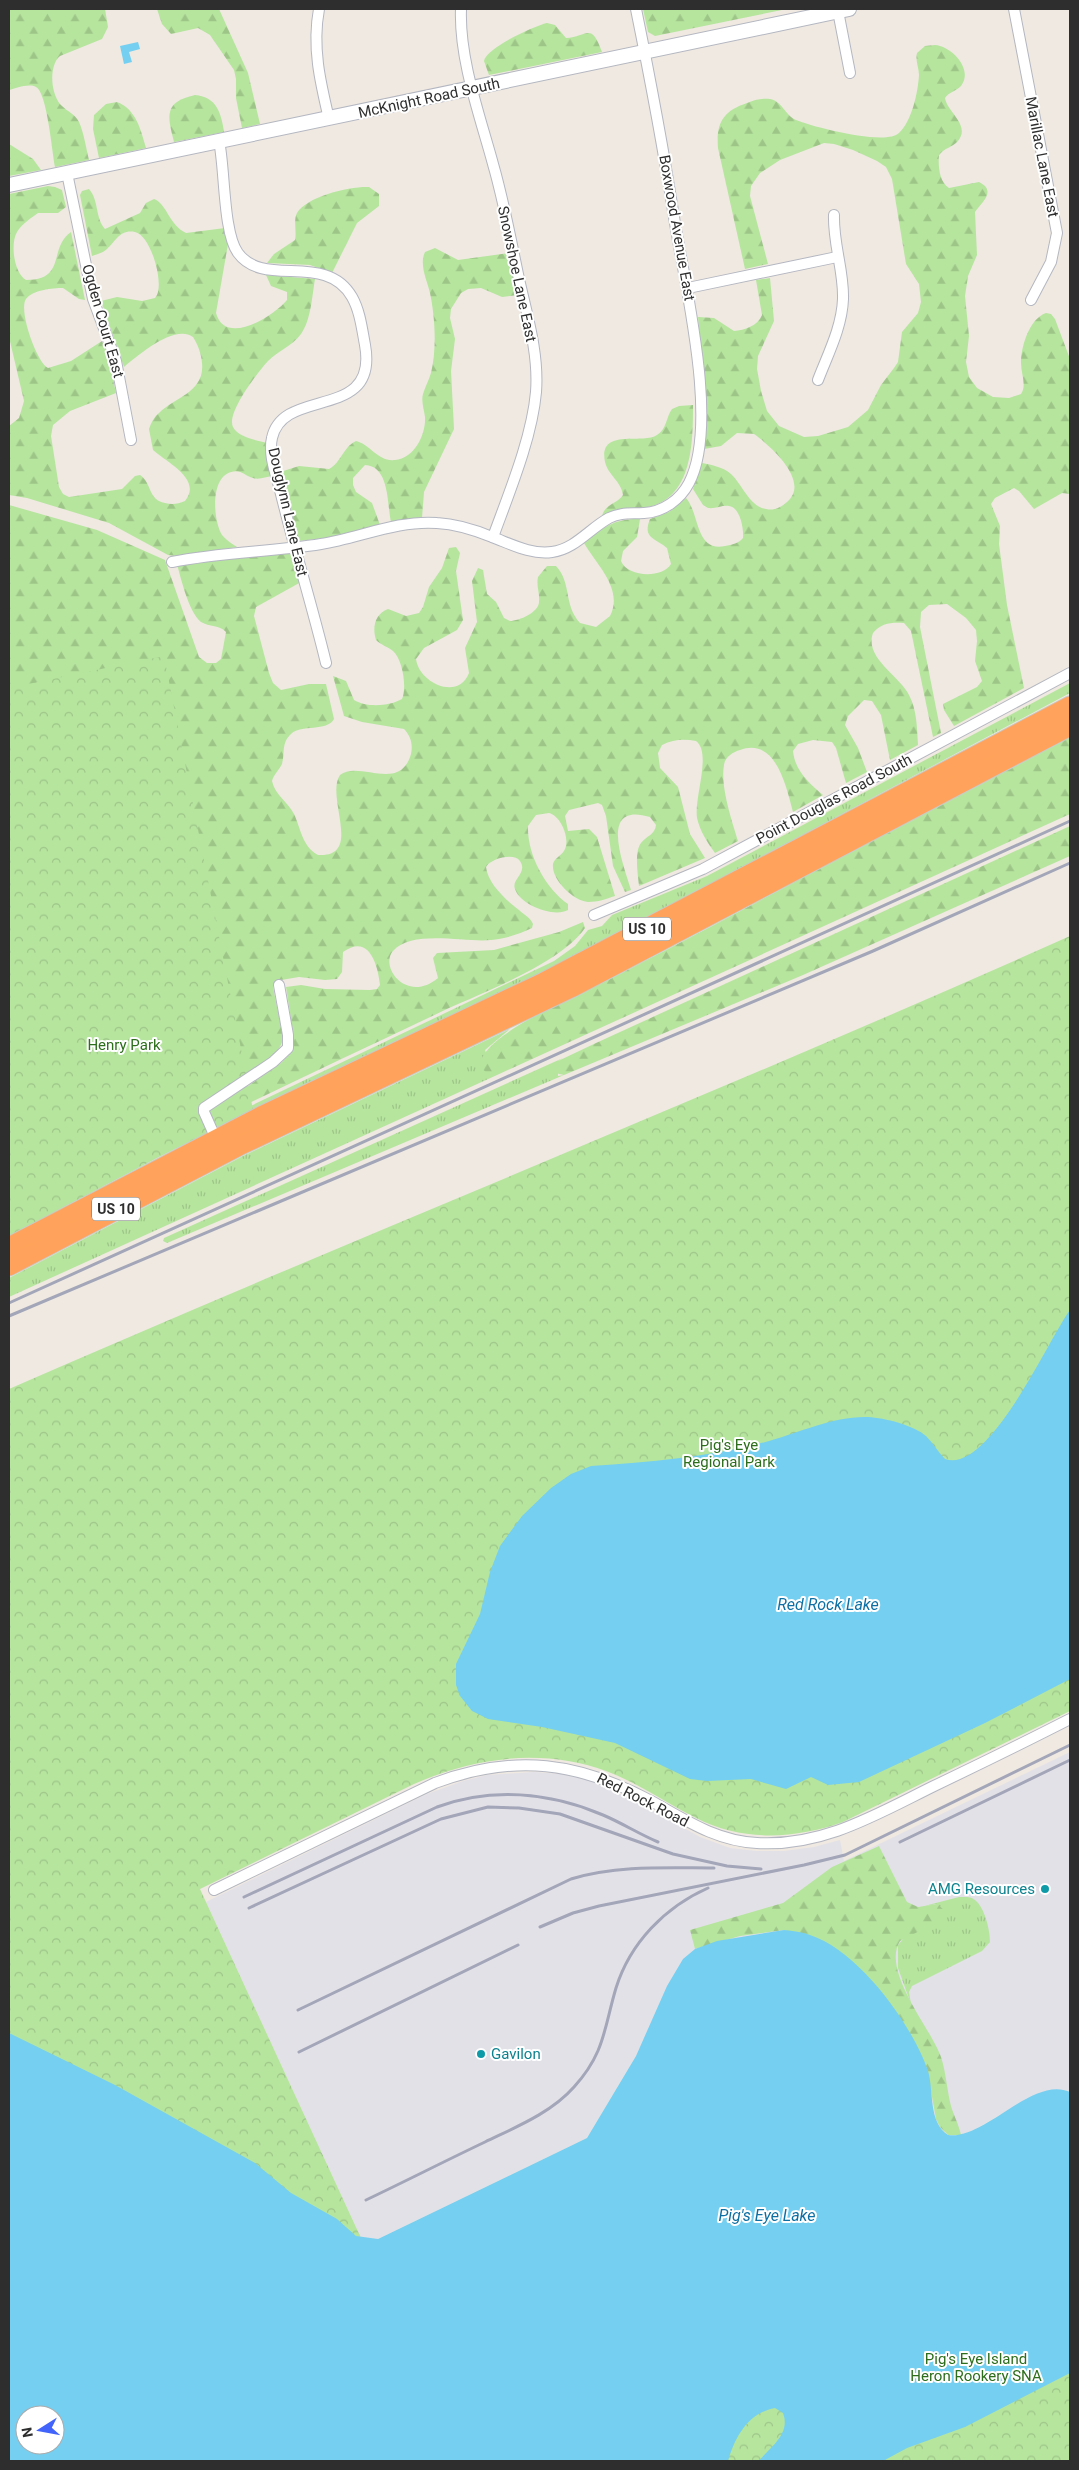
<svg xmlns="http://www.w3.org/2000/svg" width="1079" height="2470" font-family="Roboto,sans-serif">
<defs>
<pattern id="grass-tufts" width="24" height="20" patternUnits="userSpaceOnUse" patternTransform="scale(1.25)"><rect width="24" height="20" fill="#b6e59e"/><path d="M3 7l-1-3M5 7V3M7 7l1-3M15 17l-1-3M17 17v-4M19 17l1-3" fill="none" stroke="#9dc588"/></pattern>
<pattern id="forest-firs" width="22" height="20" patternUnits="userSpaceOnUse" patternTransform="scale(1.25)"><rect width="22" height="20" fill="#b6e59e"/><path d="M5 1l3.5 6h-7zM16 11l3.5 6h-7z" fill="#9dc588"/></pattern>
<pattern id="park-crowns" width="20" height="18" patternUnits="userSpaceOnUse" patternTransform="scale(1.25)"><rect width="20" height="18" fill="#b6e59e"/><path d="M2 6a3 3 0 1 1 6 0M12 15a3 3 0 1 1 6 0" fill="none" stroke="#9dc588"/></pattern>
</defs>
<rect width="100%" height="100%" fill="#efe9e1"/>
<path fill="#e3e1e8" d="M1070,1752v340l-4,-2 -21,2 -23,10 -48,28 -14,5 -308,-112 -16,33 -49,82 -209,101 -17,-1 -155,-336 221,-108 36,-13 24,-6 47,-3 27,2 27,6 44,19 68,38 30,11 26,3h28l30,-4 26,-7 4,21z"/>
<g fill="url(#grass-tufts)">
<path d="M1070,683v10l-520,276 -330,157 -5,-3 339,-162 21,-15 13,-16 14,-4 10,-11 95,-39z"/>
<path d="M510,1029l-25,21 8,25h4l-488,222v-19l232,-121z"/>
<path d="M563,1058l-5,3v15l6,-1 -397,168 -4,-2 1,-3z"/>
<path d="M959,1897c5,0 12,-1 16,3 10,8 15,30 15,42l-8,9 -70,35 -3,6 2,12 -13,-36v-23l6,-7 12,-7 21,-27 -13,2z"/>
</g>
<g fill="url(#forest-firs)">
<path d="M9,9h96l3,18 -6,12 -42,17c-12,10 -9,40 2,50 6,6 13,8 17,16 5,11 7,26 10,38l-34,7c-3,-15 -8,-75 -19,-80 -7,-4 -20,1 -27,3z"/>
<path d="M157,9h62l29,64 12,51 -18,4 -6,-30v-19l-2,-9 -24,-35 -12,-7 -27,6 -9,-10z"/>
<path d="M643,9h144l-132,27 -7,-4z"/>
<path d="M547,23l8,2 11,13c21,-1 25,-17 36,14l-113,23 -5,-14c2,-13 50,-35 63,-38z"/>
<path d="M935,45c16,1 39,24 26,41 -5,5 -12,6 -16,12 2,14 26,27 13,43 -5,6 -14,7 -19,14 -1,10 0,27 10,33l30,-6c18,9 3,20 -4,30l2,43 -9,21 -3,20 4,40 -3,26 3,15 8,11 16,9 16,1 12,-4c6,-9 0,-20 0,-31 0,-16 8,-44 25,-50l5,1 4,5 15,40v135l-8,-1 -28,16 -15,-18 -5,-3 -19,10 -4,6 9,22 -1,18 8,61 17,83 -70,38 -10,-16 -1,-6 34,-17 5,-6 -7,-20 2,-20 -1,-11 -10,-12 -19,-14 -18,1 -8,7 -1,15 21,106 -8,4 -22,-106 -7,-8c-12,-1 -23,0 -31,10 -9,25 27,43 36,62 8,15 8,33 9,50l-28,15 -9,-45 -9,-14 -8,-1 -16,16 -3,9 13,23 9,24 -21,11 -10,-35 -4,-6 -19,-2 -15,4 -5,7c2,20 16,32 30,44l-30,17c-7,-26 -17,-75 -53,-62 -7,2 -15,7 -16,15 -4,21 8,56 14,76l-23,12c-8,-11 -15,-22 -18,-35 -3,-21 15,-65 -1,-77 -12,-2 -22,-2 -34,4l-4,8 2,15 18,19 12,47 15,24 -66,28c-1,-11 -5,-34 2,-43 5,-7 14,-8 15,-18l-6,-8c-52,-16 -27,46 -19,73l-6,2 -12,-26 -7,-50 -4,-11 -4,-2 -29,7 -4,6 3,15 21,-2 8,8 18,59c-9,3 -17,6 -27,6 -14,-1 -37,-22 -35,-38 1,-6 10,-9 12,-15 5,-11 -4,-33 -16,-36l-13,2 -8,11c-1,28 17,62 40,78v6c-14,8 -48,-5 -53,-21 -4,-10 13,-16 5,-28 -6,-9 -30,-2 -34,6 2,17 20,33 33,43 5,5 11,7 14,14l-1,4c-12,6 -28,11 -41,12 -25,3 -79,-11 -98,11 -14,16 14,53 45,27l-5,-20 4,-5 57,-3 65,-18 24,-10 2,6c-23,34 -98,63 -136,80 -79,38 -158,74 -236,113l-2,-12 37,-23 33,-23 10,-10 3,-15 -8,-51 15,-2 24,4 45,1 7,-1 3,-4c-2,-20 -11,-52 -37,-33l-1,20 -5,7 -12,1 -26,-3 -24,4 -2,6 10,50c-1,17 -24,28 -37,37l-237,153v-722l88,25 68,30 34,97 8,6h9l5,-4 5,-27c-6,-7 -17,-5 -25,-10 -12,-9 -20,-43 -24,-58l115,-11 9,29 -45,25 -2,9 15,57 4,10 8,7 28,-6h17l8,35c-7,13 -33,5 -43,15 -10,9 -6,20 -9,30 -3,6 -8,10 -10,17 3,14 16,21 22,33 7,15 8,32 24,41 46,3 7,-58 22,-80 19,-15 60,18 71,-21 2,-9 0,-18 -7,-25l-42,-7 -18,-6 -11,-40 13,5 8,19c13,8 36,6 48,-1 5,-11 1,-39 -9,-48 -5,-4 -12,-6 -17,-11 -4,-13 -1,-26 12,-31l18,7 13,-3 4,-6 6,-20 13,-19 7,-20 7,-1 4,6 -4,18 7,49 -6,10 -33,18 -8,11c3,24 42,42 53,14l-4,-25 12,-26 -5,-41 6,-13 5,2 4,24 9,8 8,16 6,3c9,0 29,-9 29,-19 1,-9 -3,-16 -1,-25l9,-11h9c16,17 7,38 24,57l16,4 14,-11c14,-27 -14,-52 -26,-73 18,-16 32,-25 56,-24l-3,18 -14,14 -2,10c6,16 41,18 50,3l-4,-16c-11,-10 -25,-9 -17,-29l19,-7 17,-14c14,16 9,54 39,48 7,-1 14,-3 18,-8 1,-9 -3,-31 -14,-32 -7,-1 -13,3 -21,2l-5,-3 -10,-16 9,-26c10,2 21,4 29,11 11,10 19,33 35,35 9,2 15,-2 21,-7 24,-20 -16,-56 -33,-68l-17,-1 -16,13 -17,3 1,-56 -7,-76 16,1 20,13c10,-1 24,-5 28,-16l-6,-35 14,-2 4,43 -16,35 -1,13 4,22 6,20 12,15 25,11 14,-1 30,-9 20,-17 13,-25 13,-17 4,-6 4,-30 16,-19 3,-11 -2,-18 -13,-20 -14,-85 -6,-12 -9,-6 -24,-11 -19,-6 -10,-1 -44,17 -20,13 -9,13 -1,10 18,68 -23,5 -27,-121c-2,-25 5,-37 29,-45 7,-3 15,-5 23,-4 12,2 15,16 26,21 17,7 90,26 103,13 13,-12 19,-41 20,-58 0,-7 -4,-15 -2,-22l8,-7z"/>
<path d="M195,95c22,2 26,18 29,37l-50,10c-7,-27 -10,-40 21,-47z"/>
<path d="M117,102c19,7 24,28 29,46l-47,10 -6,-29 1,-14 12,-11z"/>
<path d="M9,144l24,15 8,11 -32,6z"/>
<path d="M48,186l7,1 7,3 4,17 -8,6h-20c-7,5 -16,11 -21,19 -7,12 -3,41 9,48 41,0 22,-32 45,-48l14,68 -6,-1 -16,-11c-10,0 -31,2 -37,11 -8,11 11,64 22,69l23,-7 31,-20 7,20 7,32 -46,18 -17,14 -2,11 8,51 4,7 6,3 53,-8 13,-13 5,-1c12,8 8,25 25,28 7,2 13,1 20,-2 18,-22 -19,-39 -32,-51l-4,-21c2,-6 5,-12 10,-16 16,-16 46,-21 43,-50 -1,-10 -4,-18 -9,-26 -19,-13 -54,18 -69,30l-23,-66 16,-4 25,4 13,-3c11,-11 -4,-63 -20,-66 -15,-3 -19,9 -28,17 -4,4 -10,5 -15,7l-12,-61 2,-4 7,-2c10,11 6,29 16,40l35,-16 6,-10 8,-4c13,5 15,26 32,34l39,-5 3,16 -12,69c9,34 58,3 71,-13v-8l-16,-6 -5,-11 49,4c-3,17 -4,41 -14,55 -9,12 -23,17 -33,27 -10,11 -42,52 -35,66 6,11 24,13 34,16l5,33c-6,1 -13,4 -19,2 -8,-2 -12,-9 -22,-6 -21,6 -18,48 -9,63 4,5 10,9 15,12l-61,9 -8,-1 -59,-32 -82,-25 -18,-3v-69l10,-8 5,-17 -15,-64v-143z"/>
<path d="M369,187l10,7v12l-22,17 -25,50 -22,-8 -43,-2 7,-9 21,-14c2,-9 -2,-19 2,-27 10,-17 54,-27 72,-26z"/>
<path d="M435,248l23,12 51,-7 9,42 -16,2 -21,-9 -13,1 -7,4 -10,16 -1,9 5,21 -4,32 3,58 -30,63 -2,26 -31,4c-4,-17 -1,-56 -26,-57l-12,13v7l3,7 16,11 8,22 -54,13 -28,3 -18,-69 19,-6 30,3c12,-6 14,-22 27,-28 14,3 22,21 39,19 20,-2 31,-26 30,-43 -1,-8 -4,-16 -2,-23 2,-7 6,-14 8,-21 6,-25 4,-56 -1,-80 -3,-13 -11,-28 -5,-41z"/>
<path d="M693,405c0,36 0,93 -45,102 -17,3 -30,-1 -46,9 3,-12 15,-12 21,-21 -2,-14 -15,-20 -18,-33 -7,-35 38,-17 52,-27 10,-6 9,-18 15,-26l7,-3z"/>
<path d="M1070,737v77l-573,261h-7l-8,-6c-13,-30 103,-77 126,-89 155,-79 307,-165 462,-243z"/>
<path d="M1070,826v30l-267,119 -239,100 -9,-2 -1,-7 4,-5 38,-18z"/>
<path d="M879,1846l28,56 11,5 19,-3 7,6 -3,10 -41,21c-19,30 31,87 41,116 5,15 6,33 10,49 3,10 8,19 10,29h-13l-8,-8 -4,-8 -9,-50 -13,-28 -41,-58 -89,-53 -44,6 -45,13 -5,-19 93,-27 49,-36z"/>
</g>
<g fill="url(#park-crowns)" fill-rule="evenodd">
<path d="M164,656l89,454 -94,47 -150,79v-548z"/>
<path d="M1070,936v775l-227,111c-48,17 -100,20 -147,-4 -30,-15 -58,-35 -90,-47 -64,-23 -131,-14 -192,13l-214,105 161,349 63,146 646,-132v209h-1061v-1072c352,-154 710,-296 1061,-453zM25,2415h30v30h-30z"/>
</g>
<g fill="#75cff0" fill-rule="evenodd">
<path d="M138,42l2,7 -11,3 3,10 -8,2 -4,-18z"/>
<path d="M1070,1310v369l-85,44 -126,59 -31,3 -17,-8 -25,12 -35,-10 -44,2 -17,-2 -75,-36 -73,-16 -54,-8 -16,-8 -12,-15 -4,-11v-21l24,-50 10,-42 10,-26 22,-30 29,-28 20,-14 20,-8c60,-4 120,-9 178,-25 32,-9 65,-25 99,-24 17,1 45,8 58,19 7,7 12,16 19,23 44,16 104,-121 125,-149z"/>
<path d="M784,1930c9,1 18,2 26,5 49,16 102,89 118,136 6,20 0,51 20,64 37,5 85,-60 122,-43v281l-105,54 -58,21 -24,13h-124c11,-14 32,-27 24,-48l-8,-5c-27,5 -40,29 -47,53h-719v-428l106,52 140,78 36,30 46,26 19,17 22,3 209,-101 49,-82 31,-70 16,-27 12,-10 22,-8zM25,2415h30v30h-30z"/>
</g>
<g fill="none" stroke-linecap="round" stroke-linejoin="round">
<g stroke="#b4b7c1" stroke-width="12">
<g id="street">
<path d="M319,9c-7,38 1,72 10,110"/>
<path d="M461,9c-2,50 19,107 32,155 11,38 18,77 26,115 8,36 20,75 17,113 -4,46 -27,101 -43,145"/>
<path d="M1014,9l43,224 -6,29 -20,38"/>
<path d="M838,11l12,62"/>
<path d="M219,141c6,27 4,92 19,112 26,36 88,-2 114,44 8,14 10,32 13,48 14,77 -82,41 -93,93 -4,16 4,37 8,52 14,58 32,115 46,173"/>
<path d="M67,173l26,126 23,62 15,79"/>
<path d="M688,288l149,-31"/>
<path d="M818,380c10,-26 24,-53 25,-81 1,-28 -10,-55 -9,-84"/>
<path d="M172,562c49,-10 99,-10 149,-18 38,-6 76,-24 116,-21 19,1 38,7 55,14 19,7 39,18 60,15 23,-3 37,-23 57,-34 12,-6 22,-4 35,-5 19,-1 36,-13 45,-30 31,-59 -5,-201 -15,-266 -11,-70 -24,-139 -38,-208"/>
<path d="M594,915l109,-46 367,-196"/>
<path d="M216,1139l-12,-27v-4l69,-46 15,-14v-13l-9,-50"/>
<path d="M214,1890l221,-107c80,-30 144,-21 218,19 34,19 64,39 104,41 66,4 120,-29 177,-57 46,-22 91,-44 136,-67"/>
</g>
</g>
<g stroke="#b4b7c1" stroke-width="16">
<path id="secondary" d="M9,185l840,-176"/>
</g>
<g stroke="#c9c9c9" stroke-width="21">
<g id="highway">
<path d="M9,1247l254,-132 281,-133 526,-276"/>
<path d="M9,1266l230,-120 332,-158 499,-262"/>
</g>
</g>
<use href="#street" stroke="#fff" stroke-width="10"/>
<use href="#secondary" stroke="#fff" stroke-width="14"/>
<use href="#highway" stroke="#ffa35c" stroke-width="19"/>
<g stroke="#a3a6b8" stroke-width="3">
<path d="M9,1303l1061,-482"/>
<path d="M9,1316l864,-365 197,-88"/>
<path d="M900,1842l170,-82"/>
<path d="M244,1897l193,-90c54,-20 113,-15 166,8 19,8 36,19 55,27"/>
<path d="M249,1908l192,-89 47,-12 31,1 41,6 113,40 54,12 34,3"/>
<path d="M540,1927l33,-14 26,-7 205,-41 41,-10 225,-110"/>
<path d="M298,2010l273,-131c47,-14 95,-11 143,-11"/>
<path d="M299,2052l219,-107"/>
<path d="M366,2200c40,-19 79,-39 119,-58 31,-15 66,-29 89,-55 31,-34 30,-59 42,-99 14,-45 49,-81 92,-100"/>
</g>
</g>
<g fill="#0f9aa8" stroke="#fff" stroke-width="2">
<circle cx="1045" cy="1889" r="5"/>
<circle cx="481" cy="2054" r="5"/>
</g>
<g text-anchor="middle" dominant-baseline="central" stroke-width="4" stroke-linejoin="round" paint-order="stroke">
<g fill="#fff" stroke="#6d6d6d" stroke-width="1">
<rect x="623" y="917.5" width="48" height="23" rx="4"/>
<rect x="92" y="1197.5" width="48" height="23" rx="4"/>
</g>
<g font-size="14" font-weight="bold" fill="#2e2e2e">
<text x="647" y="929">US 10</text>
<text x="116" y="1209">US 10</text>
</g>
<g font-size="15" fill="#2e2e2e" stroke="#fff">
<text transform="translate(429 98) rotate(-12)">McKnight Road South</text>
<text transform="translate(1042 157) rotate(79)">Marillac Lane East</text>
<text transform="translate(677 228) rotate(80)">Boxwood Avenue East</text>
<text transform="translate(517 274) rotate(78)">Snowshoe Lane East</text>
<text transform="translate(103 321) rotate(74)">Ogden Court East</text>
<text transform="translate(288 512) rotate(77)">Douglynn Lane East</text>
<text transform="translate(834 799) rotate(-28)">Point Douglas Road South</text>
<text transform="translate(643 1800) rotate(27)">Red Rock Road</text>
</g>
<g font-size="15" fill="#2c6e1b" stroke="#fff">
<text x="124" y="1045">Henry Park</text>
<text x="729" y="1445">Pig's Eye<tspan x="729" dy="17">Regional Park</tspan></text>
<text x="976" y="2359">Pig's Eye Island<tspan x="976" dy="17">Heron Rookery SNA</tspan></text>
</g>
<g font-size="15" fill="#0d838f" stroke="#fff" text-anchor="end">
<text x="1035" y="1889">AMG Resources</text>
<text x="491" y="2054" text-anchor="start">Gavilon</text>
</g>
<g font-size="16" font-style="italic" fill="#0d6fa3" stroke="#fff">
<text x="828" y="1604">Red Rock Lake</text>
<text x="767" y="2215">Pig's Eye Lake</text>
</g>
</g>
<rect width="1079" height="2470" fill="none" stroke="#2e2e2e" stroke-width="20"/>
<g transform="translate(40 2430) rotate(259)"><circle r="24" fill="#ffffff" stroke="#ababab"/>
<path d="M0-4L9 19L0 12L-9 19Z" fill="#4264fb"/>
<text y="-8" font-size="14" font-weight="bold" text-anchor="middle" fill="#2e2e2e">N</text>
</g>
</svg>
